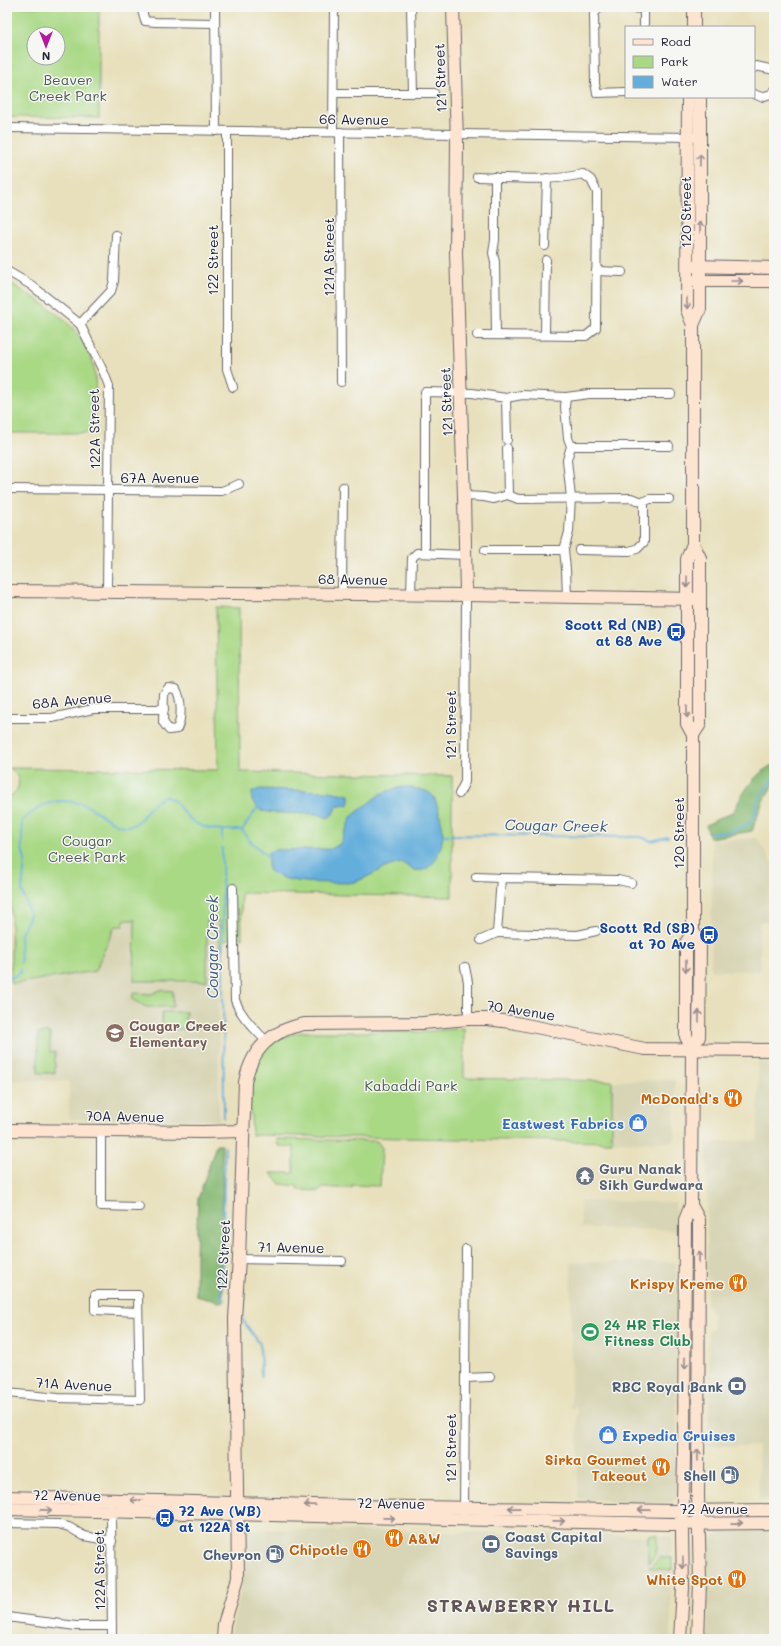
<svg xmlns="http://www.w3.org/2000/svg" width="781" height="1646" font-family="Mali,sans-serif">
<rect width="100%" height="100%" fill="#f6f6f2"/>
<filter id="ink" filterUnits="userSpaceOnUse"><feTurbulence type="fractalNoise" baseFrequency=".025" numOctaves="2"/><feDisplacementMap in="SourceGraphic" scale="8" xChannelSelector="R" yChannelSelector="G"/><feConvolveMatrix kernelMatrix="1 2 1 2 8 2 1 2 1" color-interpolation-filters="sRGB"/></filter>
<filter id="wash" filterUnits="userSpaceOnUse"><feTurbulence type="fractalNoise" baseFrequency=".012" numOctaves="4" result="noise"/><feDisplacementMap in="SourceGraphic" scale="16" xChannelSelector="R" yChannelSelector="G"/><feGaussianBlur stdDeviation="0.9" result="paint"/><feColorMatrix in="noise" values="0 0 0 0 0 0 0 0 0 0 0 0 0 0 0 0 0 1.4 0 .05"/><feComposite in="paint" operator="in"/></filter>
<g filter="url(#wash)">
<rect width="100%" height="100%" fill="#e8e0bc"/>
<g fill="#d8d5b6">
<path d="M757,838l17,27v57h-15l2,49h-50l1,-130z"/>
<path d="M118,920l101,1v199l-150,-1v-38h-58v-97l84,-13z"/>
<path d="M758,1061h16v439l-15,1 -1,-55h-50l2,-69 -2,-45 5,-3v-15l-6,-7v-165l51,-1z"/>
<path d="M675,1080l-1,62h-62v-61z"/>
<path d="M580,1201l95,1 1,28 -95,-2z"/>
<path d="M571,1262h105l1,235 -6,5 -55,1 -11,-3 -27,-1 -1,-91h-6z"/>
<path d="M246,1529l425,7v103h-440v-8l11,-44z"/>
<path d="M774,1530v109h-66l-1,-98 13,-10z"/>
</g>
<g fill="#aad986" stroke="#667e60" fill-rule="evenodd">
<path d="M7,7h92v111l-92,-1zM34,34h24v24h-24z"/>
<path d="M7,281c33,21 80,45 87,87 3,21 1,44 1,65h-88z"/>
<path d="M216,607l23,1 1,164 212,4v121l-211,-4 1,45c-12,-3 -21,2 -22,14l-1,-31h-12v60h-73l1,-61h-11l-1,6h-8l-20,45 -84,13v-94h-4v-93c15,-5 15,-20 3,-29l208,2z"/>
<path d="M160,990l13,1v16h-27l-13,-7v-7l19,1z"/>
<path d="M162,1012h24l-1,17h-23z"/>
<path d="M464,1028v50l148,3v61l-360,-7c-1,-32 -10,-75 23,-94 8,-5 18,-7 27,-9h120z"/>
<path d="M38,1033h12v19h5v21h-17z"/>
<path d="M277,1139l100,2 5,7 -2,38 -28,-1v3h-29l-4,3 -21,-1 -1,-4 -17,-2 -9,-11h23v-26l-16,-1z"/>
<path d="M648,1535h9c0,15 1,18 -9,28z"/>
<path d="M659,1558h13v12l-23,-2z"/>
</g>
<g fill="#87b973" stroke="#546e57">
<path d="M774,764v20l-11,17 -11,30 -42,7 -4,-13 28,-14c8,-18 21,-38 40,-47z"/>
<path d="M216,1145h6l1,158 -27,-7v-41l2,-56z"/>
</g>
<g fill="#63aedb" stroke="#42688b">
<path d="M407,787c9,2 20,2 26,9 4,5 11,33 10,39 -2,22 -17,49 -40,28 -20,2 -34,16 -53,20 -24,-1 -63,3 -82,-13v-18l6,-2 57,-1 9,-5 11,-27 29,-23 16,-6z"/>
<path d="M260,789l69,2 20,4v9l-13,3 -3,7 -5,4 -11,-4 -41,-1 -15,-2 -9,-10v-9z"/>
</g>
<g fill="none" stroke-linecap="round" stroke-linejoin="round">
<g stroke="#63aedb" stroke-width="2">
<path d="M242,830l6,9 20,18"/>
<path d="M710,833l18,-1 21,-8 7,-13v-6l3,-8 15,-18"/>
<path d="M444,835l197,2 10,4 17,-4"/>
<path d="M222,841v-11"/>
<path d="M222,848l2,270"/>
<path d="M21,963l-1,-27 10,-21 -8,-24 3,-31 -3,-12v-27c6,-5 13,-11 20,-15 16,-8 38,-6 52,4 11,7 25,20 39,15 7,-3 12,-12 17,-18 4,-4 9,-8 14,-11 13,3 16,14 25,22 15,14 34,12 53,12l16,-23"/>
<path d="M7,980l13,-7v-4"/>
<path d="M225,1147l-4,149 4,4"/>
<path d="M242,1319l18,25 1,32"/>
</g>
</g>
</g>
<g filter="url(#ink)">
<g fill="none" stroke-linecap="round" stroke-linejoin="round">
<g stroke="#676468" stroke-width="10">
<g id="street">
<path d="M141,7l4,14 10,1 60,1"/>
<path d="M215,7l1,124"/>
<path d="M411,7l2,86"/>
<path d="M600,7l-6,7 1,69 2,10 29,-1"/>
<path d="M614,7l30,2"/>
<path d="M644,27v-20"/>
<path d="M754,68l2,-2 18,4"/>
<path d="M334,93h100"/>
<path d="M754,94l7,3 10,-3 3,-3"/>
<path d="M7,128l685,9"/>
<path d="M227,131v238l6,18"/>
<path d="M333,132l1,-125"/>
<path d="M340,132l1,250"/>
<path d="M495,177v63l-2,13 2,9 1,73"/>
<path d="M545,246l2,-68"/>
<path d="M7,271l24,14 49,39 24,49 5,13 -2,206"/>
<path d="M596,271l26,1"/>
<path d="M80,324l31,-33 3,-10 2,-46"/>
<path d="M477,335l109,1 10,-8 1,-136 -6,-12 -8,-6c-34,8 -71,4 -106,3"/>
<path d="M545,335l1,-75"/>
<path d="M566,397l-1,10 3,31 3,8 -4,14 4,38 -2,34 -5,18 2,19 1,28"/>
<path d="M506,398l1,42"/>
<path d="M571,446h98"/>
<path d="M507,448l1,47"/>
<path d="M7,489l215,2 17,-7"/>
<path d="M464,496l20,1 10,2 14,-4 10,4 113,-1 12,4 7,-3h19"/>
<path d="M485,550h79"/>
<path d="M579,550l50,1 8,-2 7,-7v-36l-1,-4"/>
<path d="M425,552v-160l47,1 34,5 16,-3 44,2 23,-3h82"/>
<path d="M342,594l1,-107"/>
<path d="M411,595l1,-37 5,-5 48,2"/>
<path d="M168,688l8,1c6,11 6,29 1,40l-8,1 -6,-8 1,-28z"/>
<path d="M7,718h45l41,-9h71"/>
<path d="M459,794l6,-12 1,-187"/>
<path d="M476,877l25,1"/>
<path d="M233,888l2,112c6,17 19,28 31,41"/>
<path d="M497,933l81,2 18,-4"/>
<path d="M481,940l16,-7 4,-55 117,2 13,3"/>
<path d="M465,967l3,15v37"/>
<path d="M101,1131v75l38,1"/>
<path d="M239,1259l103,2"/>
<path d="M465,1378l25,-1"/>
<path d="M7,1393l51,5 82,2 -2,-105h-43v15l43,2"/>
<path d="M111,1508l1,131"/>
<path d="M464,1512l2,-263"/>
<path d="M7,1523l51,1 11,3 15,9 28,5"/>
<path d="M7,1617l69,9h36"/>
</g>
</g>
<g stroke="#676468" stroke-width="14">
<g id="secondary">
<path d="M453,7l4,135 -1,111 8,243 2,99"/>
<path d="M694,7v20"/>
<path d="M688,97l-1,213 6,15v219l-6,15v165l6,11v196l7,12 -1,94 -7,10"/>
<path d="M693,266l81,2"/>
<path d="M693,281h81"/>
<path d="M693,325l7,-16v-212"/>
<path d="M7,591l459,4 233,4"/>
<path d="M693,735l7,-11v-166l-7,-14"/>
<path d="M7,1130l196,2 40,-1"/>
<path d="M691,1205l8,15 -1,274 2,88 -2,57"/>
<path d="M7,1497l342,9 327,5 98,-1"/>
<path d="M7,1509l664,15 103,-1"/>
<path d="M223,1639l1,-15 14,-46 -3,-260 4,-59 6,-177c7,-34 26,-51 59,-58l119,-1 45,-4h19l24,3 134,27 129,1"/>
<path d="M680,1639l3,-51 -1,-54 2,-75 1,-239 6,-15 1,-158 -6,-10v-94l7,-12"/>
</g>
</g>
<use href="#street" stroke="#fff" stroke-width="8"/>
<use href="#secondary" stroke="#fde4d1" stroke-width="12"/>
</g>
<defs><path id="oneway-shaft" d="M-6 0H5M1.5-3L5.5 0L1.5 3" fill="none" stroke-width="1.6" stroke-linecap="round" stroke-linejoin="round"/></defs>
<g stroke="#9a8d8e">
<use href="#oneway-shaft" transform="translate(700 160) rotate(-89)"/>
<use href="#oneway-shaft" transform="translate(700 227) rotate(-90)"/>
<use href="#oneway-shaft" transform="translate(737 281)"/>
<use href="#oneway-shaft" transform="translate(687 303) rotate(89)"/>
<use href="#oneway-shaft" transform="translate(687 582) rotate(90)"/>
<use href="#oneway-shaft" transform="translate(687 712) rotate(90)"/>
<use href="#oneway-shaft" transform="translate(686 966) rotate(90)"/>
<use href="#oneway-shaft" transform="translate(699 1016) rotate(-90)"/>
<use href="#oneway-shaft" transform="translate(699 1257) rotate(-90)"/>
<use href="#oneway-shaft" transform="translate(685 1363) rotate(90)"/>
<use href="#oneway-shaft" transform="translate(698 1455) rotate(-90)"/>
<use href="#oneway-shaft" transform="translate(136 1500) rotate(-179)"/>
<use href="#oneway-shaft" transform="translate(310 1505) rotate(-178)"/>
<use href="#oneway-shaft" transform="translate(514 1508) rotate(-179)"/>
<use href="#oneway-shaft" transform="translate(46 1510) rotate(1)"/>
<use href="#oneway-shaft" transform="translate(644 1510) rotate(-179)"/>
<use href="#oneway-shaft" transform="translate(389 1518) rotate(1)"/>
<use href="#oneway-shaft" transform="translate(559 1521) rotate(1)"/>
<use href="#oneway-shaft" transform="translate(737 1523) rotate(-1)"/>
<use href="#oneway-shaft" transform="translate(683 1563) rotate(89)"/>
</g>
</g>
<defs>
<g id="bus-disc" transform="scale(1)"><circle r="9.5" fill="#1a4fb4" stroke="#f6f6f2"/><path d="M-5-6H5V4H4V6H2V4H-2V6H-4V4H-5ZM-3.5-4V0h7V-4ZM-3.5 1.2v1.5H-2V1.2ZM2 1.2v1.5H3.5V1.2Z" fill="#fff"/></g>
<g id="school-disc" transform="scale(1)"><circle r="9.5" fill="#8d6e63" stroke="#f6f6f2"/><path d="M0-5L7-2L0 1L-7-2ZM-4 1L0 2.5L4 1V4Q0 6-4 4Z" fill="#fff"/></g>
<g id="restaurant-disc" transform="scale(1)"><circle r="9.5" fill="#e8710a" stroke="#f6f6f2"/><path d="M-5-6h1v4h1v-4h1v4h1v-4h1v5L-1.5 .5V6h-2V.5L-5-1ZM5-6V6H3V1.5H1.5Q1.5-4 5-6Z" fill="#fff"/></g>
<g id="shop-disc" transform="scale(1)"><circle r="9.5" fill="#3f7fe0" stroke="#f6f6f2"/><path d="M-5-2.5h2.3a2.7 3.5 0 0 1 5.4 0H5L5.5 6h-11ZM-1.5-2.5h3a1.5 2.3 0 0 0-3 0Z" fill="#fff"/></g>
<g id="temple-disc" transform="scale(1)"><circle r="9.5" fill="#6b7280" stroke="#f6f6f2"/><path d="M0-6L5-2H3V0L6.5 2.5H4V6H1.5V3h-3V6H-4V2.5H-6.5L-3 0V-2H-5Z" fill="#fff"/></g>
<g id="stadium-disc" transform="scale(1)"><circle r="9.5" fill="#2e9e5b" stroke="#f6f6f2"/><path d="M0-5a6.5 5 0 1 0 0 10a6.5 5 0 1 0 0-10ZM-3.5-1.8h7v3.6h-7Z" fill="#fff"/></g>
<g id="bank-disc" transform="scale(1)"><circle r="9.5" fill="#5c6f8a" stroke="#f6f6f2"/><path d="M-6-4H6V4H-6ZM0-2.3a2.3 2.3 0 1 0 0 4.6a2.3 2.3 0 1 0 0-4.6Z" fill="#fff"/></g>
<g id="fuel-disc" transform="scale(1)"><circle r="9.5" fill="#5c6f8a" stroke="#f6f6f2"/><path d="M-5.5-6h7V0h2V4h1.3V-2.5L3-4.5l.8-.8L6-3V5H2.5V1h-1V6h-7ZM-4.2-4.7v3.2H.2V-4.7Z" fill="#fff"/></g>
</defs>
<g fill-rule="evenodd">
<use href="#bus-disc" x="676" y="632"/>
<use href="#bus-disc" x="709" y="935"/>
<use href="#school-disc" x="115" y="1033"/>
<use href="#restaurant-disc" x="733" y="1098"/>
<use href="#shop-disc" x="638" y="1123"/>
<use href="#temple-disc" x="585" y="1176"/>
<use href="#restaurant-disc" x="738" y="1283"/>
<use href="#stadium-disc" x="590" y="1332"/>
<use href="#bank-disc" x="737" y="1386"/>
<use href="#shop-disc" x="608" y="1435"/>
<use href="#restaurant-disc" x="661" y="1467"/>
<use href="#fuel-disc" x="730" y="1475"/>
<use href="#bus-disc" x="165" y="1518"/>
<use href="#restaurant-disc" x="394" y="1538"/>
<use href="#bank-disc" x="491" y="1544"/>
<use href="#restaurant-disc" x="362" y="1549"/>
<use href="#fuel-disc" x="275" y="1554"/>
<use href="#restaurant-disc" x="737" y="1579"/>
</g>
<g text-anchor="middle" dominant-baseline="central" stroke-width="3" stroke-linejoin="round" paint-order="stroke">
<g font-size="14" fill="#22223b" stroke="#f6f6f2">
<text transform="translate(440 78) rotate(-92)">121 Street</text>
<text transform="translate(354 119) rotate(1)">66 Avenue</text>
<text transform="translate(685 212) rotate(-90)">120 Street</text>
<text transform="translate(328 257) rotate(-90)">121A Street</text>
<text transform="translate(212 260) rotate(-90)">122 Street</text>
<text transform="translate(446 402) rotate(-92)">121 Street</text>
<text transform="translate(94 429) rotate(-91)">122A Street</text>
<text x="160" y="477">67A Avenue</text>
<text transform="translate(353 579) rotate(1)">68 Avenue</text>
<text transform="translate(72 700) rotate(-5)">68A Avenue</text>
<text transform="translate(450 725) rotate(-90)">121 Street</text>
<text transform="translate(678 833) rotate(-90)">120 Street</text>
<text transform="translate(521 1010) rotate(9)">70 Avenue</text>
<text transform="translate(125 1116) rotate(1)">70A Avenue</text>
<text transform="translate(291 1247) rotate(1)">71 Avenue</text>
<text transform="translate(223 1255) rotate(-87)">122 Street</text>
<text transform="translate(74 1384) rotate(3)">71A Avenue</text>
<text transform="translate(450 1448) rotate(-90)">121 Street</text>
<text transform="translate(67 1495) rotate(1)">72 Avenue</text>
<text transform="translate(391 1503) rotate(1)">72 Avenue</text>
<text x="714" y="1508">72 Avenue</text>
<text transform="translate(99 1570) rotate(-91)">122A Street</text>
</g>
<g font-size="14" fill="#4b5952" stroke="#f6f6f2">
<text x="68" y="79">Beaver<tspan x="68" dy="16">Creek Park</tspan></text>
<text x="87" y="840">Cougar<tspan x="87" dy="16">Creek Park</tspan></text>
<text x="411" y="1085">Kabaddi Park</text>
</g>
<g font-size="14" font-weight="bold" fill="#164399" stroke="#f6f6f2" text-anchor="end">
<text x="662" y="624">Scott Rd (NB)<tspan x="662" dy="16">at 68 Ave</tspan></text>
<text x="695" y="927">Scott Rd (SB)<tspan x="695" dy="16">at 70 Ave</tspan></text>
<text x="179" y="1510" text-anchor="start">72 Ave (WB)<tspan x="179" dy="16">at 122A St</tspan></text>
</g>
<g font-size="14" font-weight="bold" fill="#785e54" stroke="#f6f6f2" text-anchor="start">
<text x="129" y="1025">Cougar Creek<tspan x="129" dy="16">Elementary</tspan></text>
</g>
<g font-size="14" font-weight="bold" fill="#c56008" stroke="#f6f6f2" text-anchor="end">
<text x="719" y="1098">McDonald's</text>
<text x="724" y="1283">Krispy Kreme</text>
<text x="647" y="1459">Sirka Gourmet<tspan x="647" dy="16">Takeout</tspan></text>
<text x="408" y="1538" text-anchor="start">A&amp;W</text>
<text x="348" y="1549">Chipotle</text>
<text x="723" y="1579">White Spot</text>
</g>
<g font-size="14" font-weight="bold" fill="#366cbe" stroke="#f6f6f2" text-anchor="end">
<text x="624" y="1123">Eastwest Fabrics</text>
<text x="622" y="1435" text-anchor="start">Expedia Cruises</text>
</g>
<g font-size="14" font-weight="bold" fill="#5b616d" stroke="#f6f6f2" text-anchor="start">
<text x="599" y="1168">Guru Nanak<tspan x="599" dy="16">Sikh Gurdwara</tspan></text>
</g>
<g font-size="14" font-weight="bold" fill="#27864d" stroke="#f6f6f2" text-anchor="start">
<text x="604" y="1324">24 HR Flex<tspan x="604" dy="16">Fitness Club</tspan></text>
</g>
<g font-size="14" font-weight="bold" fill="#4e5e75" stroke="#f6f6f2" text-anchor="end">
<text x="723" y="1386">RBC Royal Bank</text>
<text x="716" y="1475">Shell</text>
<text x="505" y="1536" text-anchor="start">Coast Capital<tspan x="505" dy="16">Savings</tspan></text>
<text x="261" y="1554">Chevron</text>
</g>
<g font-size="15" font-style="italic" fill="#3c5a7b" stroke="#f6f6f2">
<text transform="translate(556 825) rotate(1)">Cougar Creek</text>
<text transform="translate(212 947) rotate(-90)">Cougar Creek</text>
</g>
<g font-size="18" font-weight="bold" letter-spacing="1" fill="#615457" stroke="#f6f6f2">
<text x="521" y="1605">STRAWBERRY HILL</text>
</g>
</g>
<rect width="781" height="1646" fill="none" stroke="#f6f6f2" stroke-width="24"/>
<rect x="625" y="26" width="130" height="72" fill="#f6f6f2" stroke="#a1a1a9"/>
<rect x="633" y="39" width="20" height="6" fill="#fde4d1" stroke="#a1a1a9"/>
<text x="661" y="46" font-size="12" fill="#22223b">Road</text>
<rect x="633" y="56" width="20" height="12" fill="#aad986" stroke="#a1a1a9"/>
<text x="661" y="66" font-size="12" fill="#22223b">Park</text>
<rect x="633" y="76" width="20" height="12" fill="#63aedb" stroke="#a1a1a9"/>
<text x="661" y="86" font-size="12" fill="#22223b">Water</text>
<g transform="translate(46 46) rotate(180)"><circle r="19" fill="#f6f6f2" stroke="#a1a1a9"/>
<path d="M0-3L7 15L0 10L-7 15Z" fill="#b5179e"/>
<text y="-6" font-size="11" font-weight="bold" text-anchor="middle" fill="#22223b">N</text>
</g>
</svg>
